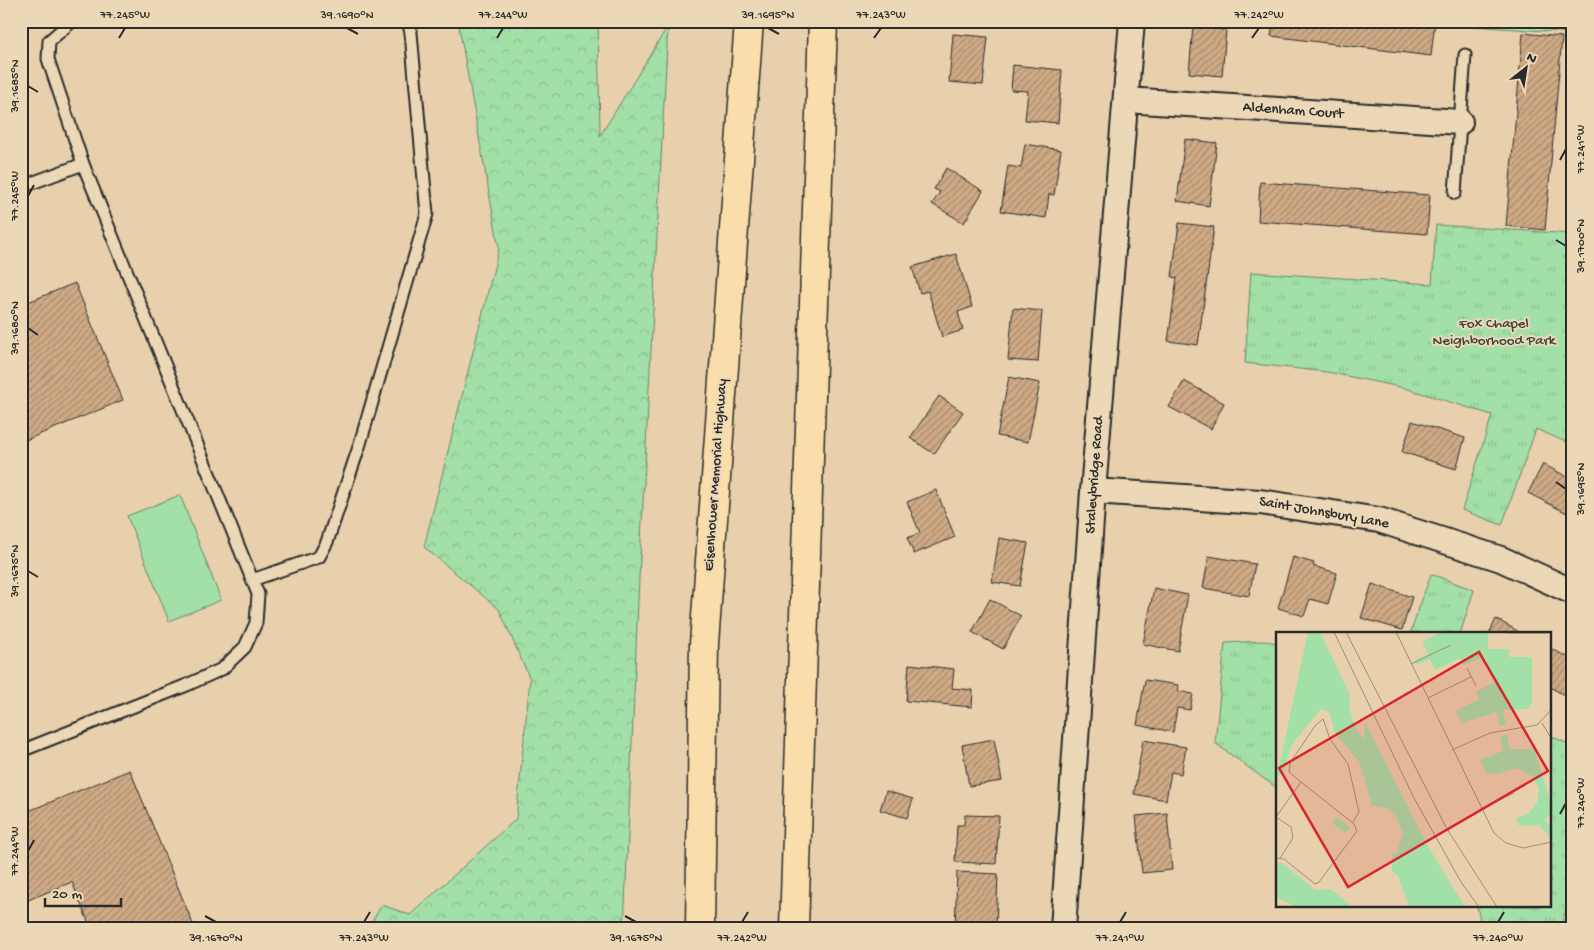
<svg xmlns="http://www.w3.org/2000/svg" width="1594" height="950" font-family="'Gochi Hand',sans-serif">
<defs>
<pattern id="forest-crowns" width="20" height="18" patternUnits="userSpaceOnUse" patternTransform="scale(1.25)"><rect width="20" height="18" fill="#a2e0a8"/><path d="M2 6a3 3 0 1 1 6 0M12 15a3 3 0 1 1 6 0" fill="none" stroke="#8cc091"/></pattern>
<pattern id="park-tufts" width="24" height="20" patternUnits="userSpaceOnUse" patternTransform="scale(1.25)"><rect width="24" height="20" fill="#a2e0a8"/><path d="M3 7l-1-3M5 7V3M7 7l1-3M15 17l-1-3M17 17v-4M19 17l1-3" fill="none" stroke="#8cc091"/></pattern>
<pattern id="building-hatch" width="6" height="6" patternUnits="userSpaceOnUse" patternTransform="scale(1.25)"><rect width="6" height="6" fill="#cfaa85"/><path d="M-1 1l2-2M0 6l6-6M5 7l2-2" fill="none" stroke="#a88b6d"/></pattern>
</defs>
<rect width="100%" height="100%" fill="#e8d0ad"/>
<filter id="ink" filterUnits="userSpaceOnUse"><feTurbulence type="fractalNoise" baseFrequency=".02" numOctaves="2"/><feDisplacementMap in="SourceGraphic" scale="10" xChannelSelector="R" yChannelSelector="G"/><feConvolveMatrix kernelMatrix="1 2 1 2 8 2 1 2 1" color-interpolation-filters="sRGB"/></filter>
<g filter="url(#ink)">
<path fill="#a2e0a8" stroke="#66866a" d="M180,495l41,105 -52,21 -42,-105z"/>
<path fill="url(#forest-crowns)" stroke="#66866a" d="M458,21h140l2,115 68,-110 -29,553 -15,350h-257l15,-24 28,10 106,-96 14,-140 -31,-70 -75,-62 75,-299z"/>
<g fill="url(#park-tufts)" stroke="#66866a">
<path d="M1456,21h117v12l-117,-8z"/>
<path d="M1436,225l137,9v211l-37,-16 -34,96 -40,-15 30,-95 -87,-27 -78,-16 -82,-9 6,-91 181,12z"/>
<path d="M1431,574l43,16 -14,44h-50z"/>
<path d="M1263,641l15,2v146l-63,-46 10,-100z"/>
<path d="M1550,736l23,10v121l-5,35 -8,27h-78l-5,-23h73z"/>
</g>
<g fill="url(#building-hatch)" stroke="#2b2b2b">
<path d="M1273,21h162l-4,35 -160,-20z"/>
<path d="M1193,26l33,4 -4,46 -33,-3z"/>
<path d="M1523,33l39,4 -17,193 -39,-4z"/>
<path d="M953,34l35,3 -5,48 -34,-3z"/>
<path d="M1013,65l49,5 -4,53 -33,-3 3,-29 -17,-1z"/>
<path d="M1185,139l32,4 -8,63 -32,-5z"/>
<path d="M1025,144l36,6 -7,45 -5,-1 -3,24 -45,-7 7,-45 13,2z"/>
<path d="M946,168l37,23 -19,32 -32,-19 8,-12 -6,-3z"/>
<path d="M1260,182l170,13 -3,39 -169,-13z"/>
<path d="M1179,223l35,4 -16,118 -30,-4 9,-63 -5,-1z"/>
<path d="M956,254l16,53 -14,5 5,18 -21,7 -14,-46 -8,2 -8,-26z"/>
<path d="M75,283l48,117 -102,42v-137z"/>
<path d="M1013,308l29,3 -4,51 -30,-2z"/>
<path d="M1009,377l31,6 -12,59 -31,-6z"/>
<path d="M1184,381l40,22 -13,26 -42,-22z"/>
<path d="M939,396l24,16 -29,42 -24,-16z"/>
<path d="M1412,421l53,17 -9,31 -54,-17z"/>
<path d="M1543,464l30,16v28l-4,6 -41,-21z"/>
<path d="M936,490l19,47 -41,17 -7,-16 13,-5 -13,-31z"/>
<path d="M999,538l29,5 -8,43 -28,-4z"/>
<path d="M1209,556l46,8 -6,32 -46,-8z"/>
<path d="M1293,557l21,6 -1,3 24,7 -9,31 -18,-5 -6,17 -26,-8z"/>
<path d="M1372,584l40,13 -10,33 -41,-12z"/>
<path d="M1154,588l34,7 -10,56 -35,-7z"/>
<path d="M990,599l31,17 -18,33 -31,-17z"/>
<path d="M1496,619l27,15h-34z"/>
<path d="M1550,648l23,12v40l-23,-13z"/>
<path d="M909,664l45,5 -2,19 21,2 -1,17 -66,-6z"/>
<path d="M1145,680l34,5 -1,6 15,3 -3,16 -13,-2 -4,24 -36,-7z"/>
<path d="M994,739l8,42 -33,5 -7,-41z"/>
<path d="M1143,740l43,7 -5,27 -10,-2 -5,28 -32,-6z"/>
<path d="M130,770l65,159h-104l-19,-47 -51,21v-89z"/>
<path d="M886,791l27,8 -6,19 -27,-8z"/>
<path d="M1167,813l5,57 -30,3 -6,-57z"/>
<path d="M965,815l34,1 -3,48 -41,-2 2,-37h7z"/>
<path d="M957,872l41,2 -2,55h-41z"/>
</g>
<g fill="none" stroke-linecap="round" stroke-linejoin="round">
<g stroke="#2b2b2b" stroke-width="15">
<g id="service">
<path d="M72,21l-23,20 -1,18 35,105"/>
<path d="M21,187l62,-23 175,430 -2,29 -11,24 -23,22 -35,16 -166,66"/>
<path d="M1455,193l10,-138"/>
<path d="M252,580l67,-23 8,-15 32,-95 68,-233 -16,-181 -3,-12"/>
</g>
</g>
<g stroke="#2b2b2b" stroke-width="28">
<g id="minor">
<path d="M1126,100l334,22"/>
<path d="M1093,491l167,11 119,18 122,39 72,33"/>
<path d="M1063,929l30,-438 39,-470"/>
</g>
</g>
<g stroke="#2b2b2b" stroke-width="31">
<g id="motorway">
<path d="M700,929l4,-285 45,-623"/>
<path d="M794,929l29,-908"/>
</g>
</g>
<use href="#service" stroke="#ecd8b6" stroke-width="11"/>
<use href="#minor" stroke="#ecd8b6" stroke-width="24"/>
<use href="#motorway" stroke="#f9deab" stroke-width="28"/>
</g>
</g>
<path fill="none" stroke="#2b2b2b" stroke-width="2" d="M347,28l11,6M768,28l11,6M119,38l6,-10M497,38l6,-10M874,38l7,-10M1252,38l7,-10M28,86l10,6M1560,160l6,-11M28,196l6,-11M1556,240l10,6M28,328l10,7M1556,482l10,7M28,571l10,6M1560,814l6,-11M28,851l6,-11M205,916l11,6M625,916l11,6M364,922l6,-10M742,922l6,-10M1120,922l6,-10M1498,922l6,-10"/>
<g text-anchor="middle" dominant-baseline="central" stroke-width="4" stroke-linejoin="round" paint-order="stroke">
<g font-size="15" fill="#2b2b2b" stroke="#ecd8b6">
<text transform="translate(1293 111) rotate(4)">Aldenham Court</text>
<text transform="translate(716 475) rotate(-86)">Eisenhower Memorial Highway</text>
<text transform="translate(1095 475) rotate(-86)">Staleybridge Road</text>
<text transform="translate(1324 513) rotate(10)">Saint Johnsbury Lane</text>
</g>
<g font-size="15" fill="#3d463e" stroke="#ecd8b6">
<text x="1494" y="324">Fox Chapel<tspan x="1494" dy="17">Neighborhood Park</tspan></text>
</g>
</g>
<g transform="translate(1276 632)">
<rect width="275" height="275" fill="#e8d0ad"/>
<path d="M61,185l13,10 -5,6 -13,-10z" fill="#a2e0a8"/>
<path d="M32,0h12l30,63 -1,12 5,18 10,15 1,-18 64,126 36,59h-56l-11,-31 -6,-5v-17l5,-1 6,-20 -8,-18 -9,-7 -14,-2 -12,-43 -25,-30 -6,-21 -8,-3 -30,37 -8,27 -6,3zM0,231h6l33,27 16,-1 21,18h-56l-20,-10z" fill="#a2e0a8"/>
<path d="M165,0h47v17h21v8h23v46l-5,6 -24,1 3,15 -6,1 -4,-14 -34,11 -6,-12 23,-12 -3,-7 20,-11 -12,-24 -20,8 -4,-7 -25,12 -5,-11 -14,6 -2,-4 14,-7 -6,-12zM231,103l3,14h24l17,53v12l-6,6 6,8 -2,8 -10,-11 -20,1 -3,-8 12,-4 9,-11 2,-14 -7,-13 -16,-8 -19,6 -11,-1 -6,-13 23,-9 -3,-15z" fill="#a2e0a8"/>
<path fill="none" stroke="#9c8e79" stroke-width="1" d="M58,0l80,166 47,84 18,25M70,0l101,197 50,78M120,0l98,201 12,10 17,5 28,-6M231,1h44M135,32l40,-19M191,36l9,18M152,66l43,-21M266,91l9,15M176,118l38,-17 47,-8 14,-15M25,150l-12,-10 1,-9 25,-37 8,-7 7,20 18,25 11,48 -6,10M205,177l33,-16M0,185l25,-35 53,42 3,7 -38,51 -4,2 -31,-25 -8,-1M0,185l15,10 2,11 -13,20"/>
<path fill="#d62828" fill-opacity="0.15" stroke="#d62828" stroke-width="2.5" d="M203,20l69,119 -200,116 -69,-119z"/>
<rect width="275" height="275" fill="none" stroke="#2b2b2b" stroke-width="2.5"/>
</g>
<rect width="1594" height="950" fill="none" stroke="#ecd8b6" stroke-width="55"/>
<g transform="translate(1526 68) rotate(30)" stroke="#ecd8b6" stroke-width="4" paint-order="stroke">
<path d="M0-4L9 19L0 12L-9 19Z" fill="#2b2b2b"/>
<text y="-8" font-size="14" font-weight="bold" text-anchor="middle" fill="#2b2b2b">N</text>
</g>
<path d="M45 898v8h76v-8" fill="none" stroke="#2b2b2b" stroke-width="2.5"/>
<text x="52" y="898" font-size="15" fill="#2b2b2b" stroke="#ecd8b6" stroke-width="4" paint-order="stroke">20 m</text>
<rect x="28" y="28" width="1538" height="894" fill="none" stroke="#2b2b2b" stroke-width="2"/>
<g font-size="12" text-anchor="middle" fill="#2b2b2b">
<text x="125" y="18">77.245°W</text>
<text x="347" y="18">39.1690°N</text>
<text x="503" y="18">77.244°W</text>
<text x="768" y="18">39.1695°N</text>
<text x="881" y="18">77.243°W</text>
<text x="1259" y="18">77.242°W</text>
<text transform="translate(14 86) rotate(-90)" y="4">39.1685°N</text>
<text transform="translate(1580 149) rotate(-90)" y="4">77.241°W</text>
<text transform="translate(14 196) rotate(-90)" y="4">77.245°W</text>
<text transform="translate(1580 246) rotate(-90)" y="4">39.1700°N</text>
<text transform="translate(14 328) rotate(-90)" y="4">39.1680°N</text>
<text transform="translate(1580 489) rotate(-90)" y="4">39.1695°N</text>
<text transform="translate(14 571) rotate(-90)" y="4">39.1675°N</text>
<text transform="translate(1580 803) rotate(-90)" y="4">77.240°W</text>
<text transform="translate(14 851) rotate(-90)" y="4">77.244°W</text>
<text x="216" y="941">39.1670°N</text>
<text x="364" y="941">77.243°W</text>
<text x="636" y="941">39.1675°N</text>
<text x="742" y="941">77.242°W</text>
<text x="1120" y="941">77.241°W</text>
<text x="1498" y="941">77.240°W</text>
</g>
</svg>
